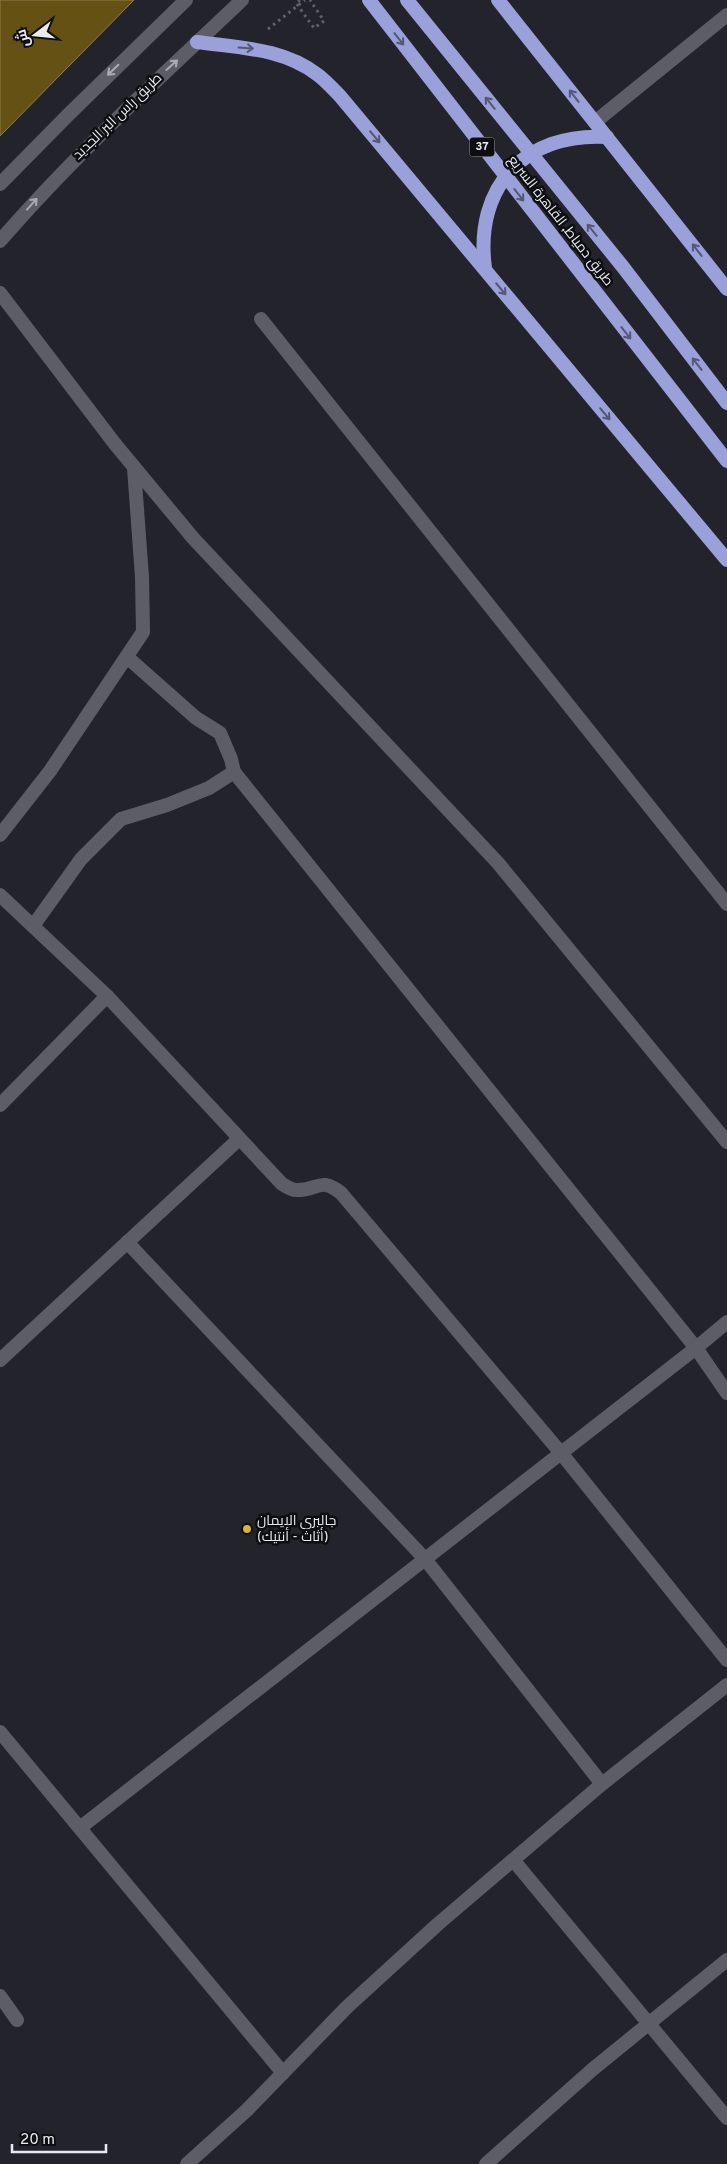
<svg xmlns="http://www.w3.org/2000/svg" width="727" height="2164" font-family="Overpass,Cairo,sans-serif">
<rect width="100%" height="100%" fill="#23242b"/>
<path fill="#645113" stroke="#8c7f55" d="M0,0h134l-134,136z"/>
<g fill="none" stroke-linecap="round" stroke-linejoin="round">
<g stroke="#606167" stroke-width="3" stroke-dasharray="2.5 4" stroke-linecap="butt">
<path d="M300,0l-4,3 18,25 10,-7 -14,-21"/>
<path d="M268,29l37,-29"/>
</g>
<g stroke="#5d5e65" stroke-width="14">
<path d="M595,122l132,-107"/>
<path d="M0,293l115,151 78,94 305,325 229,279"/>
<path d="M261,319l466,585"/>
<path d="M234,772l462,576 31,45"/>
<path d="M0,835l50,-64 93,-139 -1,-55 -8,-109"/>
<path d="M0,895l107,101 175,188c4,2 9,6 14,6 21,1 24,-14 45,3l220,260 166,207"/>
<path d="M33,926l48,-67 40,-40 46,-14 42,-17 25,-16 -3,-13 -11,-26 -24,-15 -69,-61"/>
<path d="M0,1105l107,-109"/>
<path d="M127,1242l298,317 177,225"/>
<path d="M0,1360l239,-221"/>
<path d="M0,1732l283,341"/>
<path d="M81,1827l615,-479 31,-26"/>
<path d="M514,1861l213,257"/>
<path d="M0,1996l17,24"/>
<path d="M187,2164l60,-54 100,-103 91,-83 164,-140 125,-99"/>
<path d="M486,2164l107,-95 134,-109"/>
</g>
<g stroke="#5d5e65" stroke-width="14">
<path d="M0,184l68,-69 118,-115"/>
<path d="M0,241c75,-87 159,-162 242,-241"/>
</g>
<g stroke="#9aa0d9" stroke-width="14">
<path d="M369,0l358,461"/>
<path d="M407,0l216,267 104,136"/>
<path d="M498,0l229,289"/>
<path d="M197,42c43,6 86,6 121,33 8,6 15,14 22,21l387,464"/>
<path d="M485,268c-11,-81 40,-136 122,-131"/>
</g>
</g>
<defs><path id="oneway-shaft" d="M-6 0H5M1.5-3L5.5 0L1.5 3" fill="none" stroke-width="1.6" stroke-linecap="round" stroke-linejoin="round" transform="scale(1.25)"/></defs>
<g stroke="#545775">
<use href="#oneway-shaft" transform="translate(399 39) rotate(52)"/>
<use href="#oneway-shaft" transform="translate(246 48) rotate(4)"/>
<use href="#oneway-shaft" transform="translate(574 96) rotate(-128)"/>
<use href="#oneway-shaft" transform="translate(490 103) rotate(-129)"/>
<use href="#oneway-shaft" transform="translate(375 137) rotate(50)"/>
<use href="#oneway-shaft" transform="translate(519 195) rotate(52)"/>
<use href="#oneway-shaft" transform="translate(592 230) rotate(-129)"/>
<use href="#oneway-shaft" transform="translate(697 250) rotate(-128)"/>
<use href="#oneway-shaft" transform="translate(501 289) rotate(50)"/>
<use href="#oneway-shaft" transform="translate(626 333) rotate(52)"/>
<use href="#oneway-shaft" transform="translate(697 364) rotate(-128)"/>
<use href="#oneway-shaft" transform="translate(605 414) rotate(50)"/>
</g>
<g stroke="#aaabb0">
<use href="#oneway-shaft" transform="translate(172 65) rotate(-42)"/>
<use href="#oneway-shaft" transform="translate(113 70) rotate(136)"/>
<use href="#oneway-shaft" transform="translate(32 204) rotate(-48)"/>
</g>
<circle fill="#dab333" stroke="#0d0e11" stroke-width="2" cx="247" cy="1529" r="5"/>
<g text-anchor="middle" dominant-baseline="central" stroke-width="5" stroke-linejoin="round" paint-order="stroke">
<rect fill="#0d0e11" stroke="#a7a8ac" stroke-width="1" x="469.5" y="137.5" width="25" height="19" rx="4"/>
<g font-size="12" font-weight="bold" fill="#e9eaee">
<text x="482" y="147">37</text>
</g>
<g font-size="14" fill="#e9eaee" stroke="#0d0e11">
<text transform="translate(118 117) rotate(-44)">طريق راس البر الجديد</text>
<text transform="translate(560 221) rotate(52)">طريق دمياط, القاهرة السريع</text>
</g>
<g font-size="14" fill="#e9eaee" stroke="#0d0e11" text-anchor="start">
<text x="257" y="1521">جاليري الإيمان<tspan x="257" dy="16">(أثاث - أنتيك)</tspan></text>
</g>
</g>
<g transform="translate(35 35) rotate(254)" stroke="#0d0e11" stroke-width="4" paint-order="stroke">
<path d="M0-4L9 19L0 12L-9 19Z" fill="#e9eaee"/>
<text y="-8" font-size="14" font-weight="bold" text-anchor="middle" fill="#e9eaee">ش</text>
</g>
<path d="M12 2144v8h94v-8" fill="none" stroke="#e9eaee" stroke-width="2.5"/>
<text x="20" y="2144" font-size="15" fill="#e9eaee" stroke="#0d0e11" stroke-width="4" paint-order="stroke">20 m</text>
</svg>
